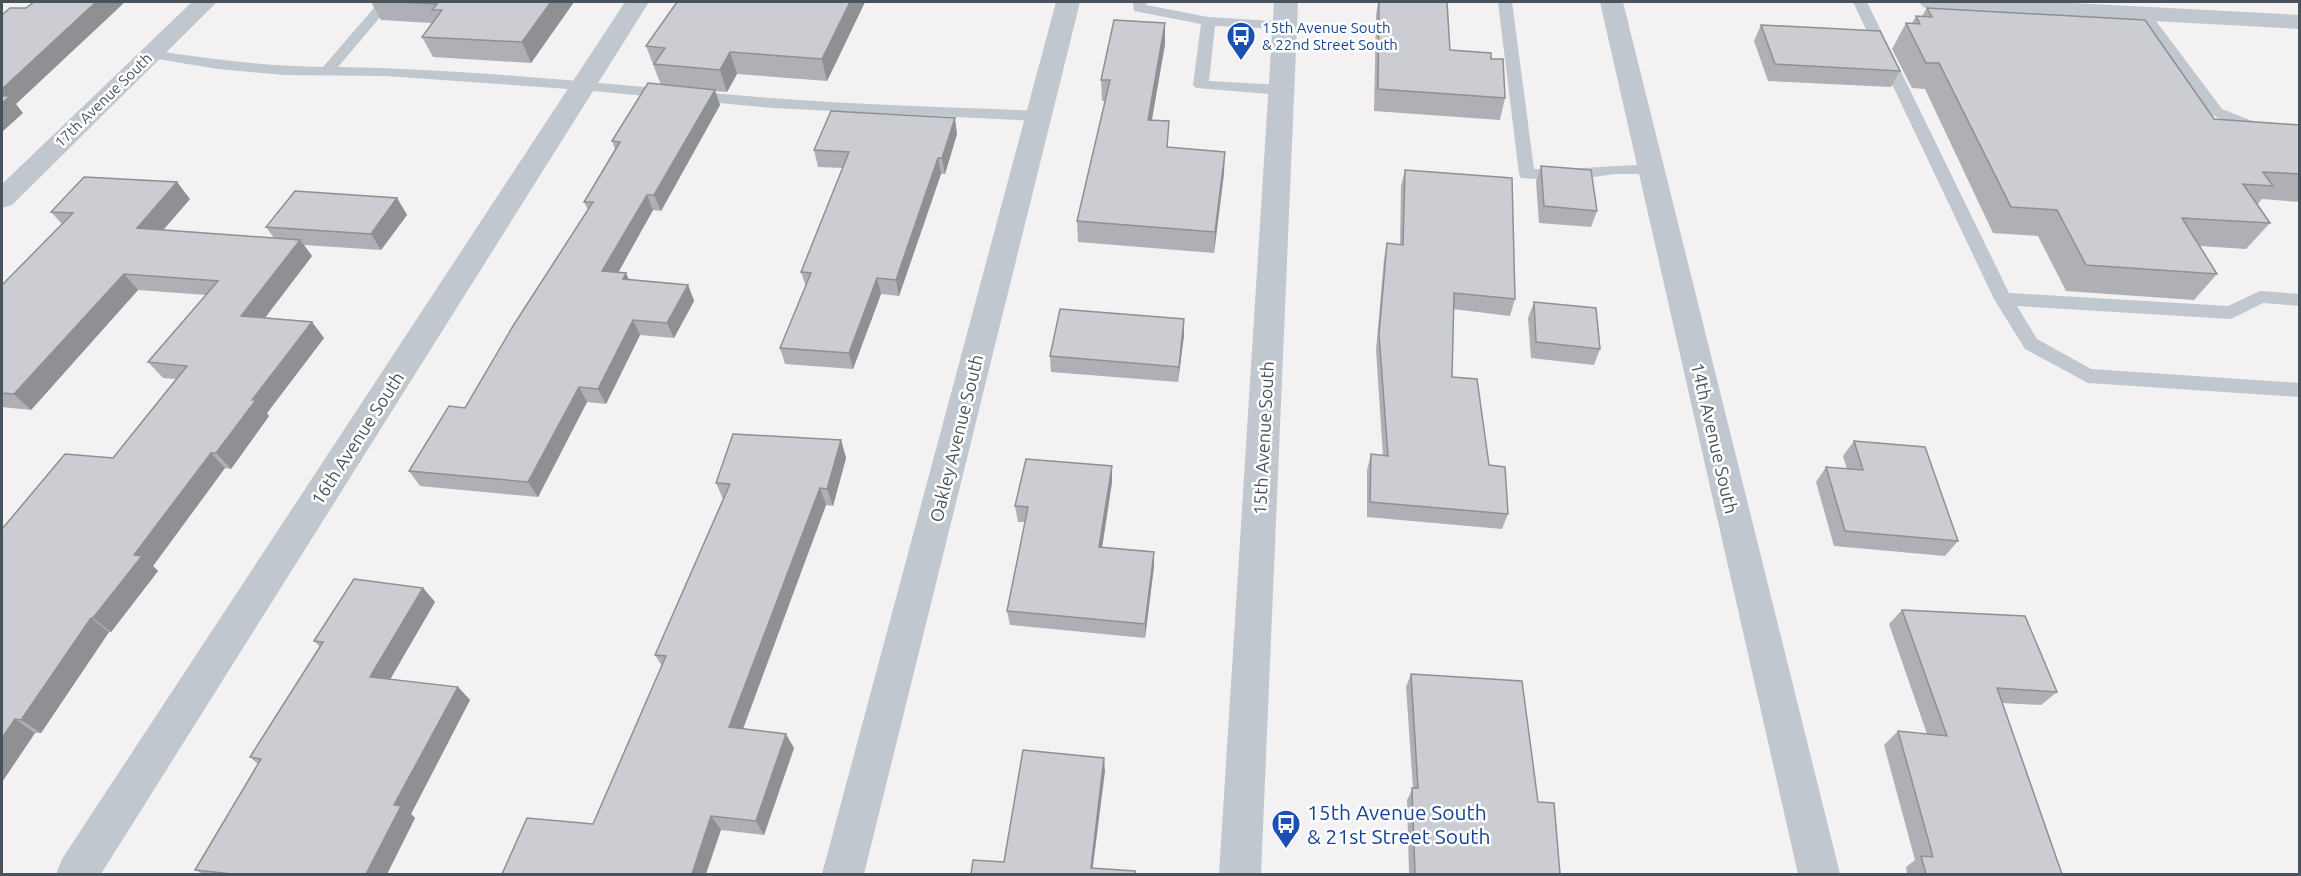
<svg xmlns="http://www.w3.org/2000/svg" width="2301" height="876" font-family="Ubuntu,sans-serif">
<rect width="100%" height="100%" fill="#f3f1f1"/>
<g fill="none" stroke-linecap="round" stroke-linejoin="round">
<g fill="#c0c7ce" fill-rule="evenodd">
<path d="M379,2h14l-55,65c145,2 289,20 434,31 89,7 178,9 267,13l8,5 -8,5 -266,-13 -190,-18 -198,-14 -101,-1 -66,-6 -67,-11 -7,-4 7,-4c57,9 113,16 172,17z"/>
<path d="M1133,2h14l-1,3 62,12 81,5 2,3 -2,3 -5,1 -69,-3 -6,55 72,4 8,5 -8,5 -85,-7 -3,-3 8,-61 -67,-13z"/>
<path d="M1498,2h14l22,167c40,2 78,-5 117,-4l6,1 2,4 -2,4h-42l-49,7 -45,-3 -2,-4z"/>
<path d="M1853,2h14l142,291 219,13 32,-15 40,3v12l-37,-3 -32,16 -214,-13 20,33 54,30 209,14v14l-212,-14 -63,-34 -31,-50z"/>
<path d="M2142,8l5,1 75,100 33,13 45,3v10l-48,-3 -40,-17 -77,-103z"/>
</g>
<g fill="#c0c7ce" fill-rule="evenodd">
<path d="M192,2h25l-205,203 -10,3v-24z"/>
<path d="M625,2h24l-548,872h-45l6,-15z"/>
<path d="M1056,2h24l-216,872h-42z"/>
<path d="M1600,2h23l217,872h-42z"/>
</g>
<g fill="#c0c7ce" fill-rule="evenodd">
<path d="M1274,2h24l-37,872h-42z"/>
<path d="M1919,2h135l246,13v14l-369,-20 -8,-2z"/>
</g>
</g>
<g fill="#afb0b5">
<path d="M371,2h203l-43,61 -98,-6 -11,-20 10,-14 -51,-3z"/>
<path d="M865,2l-38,79 -90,-7 -10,18 -12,-1 5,14 -59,106 -8,-1 -35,63 11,7 59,5 6,16 -20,37 -34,-3 -34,69 -19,-2 -49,95 -118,-11 -11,-15 56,-63 123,-198 -4,-8 31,-53 -3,-8 49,-56 -15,-39z"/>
<path d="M1378,2h69l3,48 41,9 14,39 -5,22 -126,-9 2,-96z"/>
<path d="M1927,8l287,111 86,6v77l-38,-3 -5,6 13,18 -24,26 -46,-3 17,28 -23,26 -128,-9 -28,-55 -45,-3 -68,-144 -13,-1 -20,-39 14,-26h6l4,-7h6z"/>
<path d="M1165,23v21l-13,76 16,27 56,26 -10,80 -136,-11 -1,-21 28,-120h-3l-1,-21z"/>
<path d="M1761,25l139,46 -9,16 -123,-6 -14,-40z"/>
<path d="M957,134l-12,40h-4l-42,122 -18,-2 -28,75 -68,-5 -5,-16 26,-61 -5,-15 42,-104 -25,-1 -4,-17z"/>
<path d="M1541,166l56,45 -6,16 -52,-4 -3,-41z"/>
<path d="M1405,170l110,129 -5,17 -57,-7 -1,68 56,137 -6,15 -135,-12v-47l4,-16 12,2 -7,-106 8,-91 3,-16 13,2 1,-59z"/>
<path d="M397,198l10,17 -26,35 -77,-5 8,11 -47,62 47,4 12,16 -57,75 2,3 -38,53 -6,-1 -72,98 5,5 -47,61h-2l-68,101h-6l-33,49v-253l111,-71 63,-79 -13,-1 -15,-16 58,-67 -68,-5 -107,120 -29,-3v-122l60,-61 -11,-12 139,-13 -27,31 111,8 -8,-11z"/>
<path d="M1534,302l66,47 -6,16 -63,-7 -3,-40z"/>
<path d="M1184,319v16l-6,47 -127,-10 -1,-16z"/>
<path d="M841,440l5,18 -13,48 -7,-1 -83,224 51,19 -30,87 -43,-5 -128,-6 69,-158 -7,-11 68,-156 -7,-16z"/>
<path d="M1854,441l104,100 -13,15 -111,-10 -18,-64 10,-15 21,2 -4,-13z"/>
<path d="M1112,482l-10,65 52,5v14l-9,72 -135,-13 -3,-14 18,-89h-7l-3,-16z"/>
<path d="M423,588l12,14 -45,77 68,8 12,13 -59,114 4,4 -28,56h-184l-8,-4 63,-106 -8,-7 70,-110 -6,-6z"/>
<path d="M1902,610l155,82 -16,13 -39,-2 60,171h-155l-1,-7 9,-7 -31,-115 14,-14 29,3 -38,-110z"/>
<path d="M1411,674l127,128 22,72h-151l-2,-74 6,-12 -7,-101z"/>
</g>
<g fill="#8e9093">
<path d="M96,2h29l-109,102 7,9 -21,19v-43z"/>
<path d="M551,2h23l-43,61 -9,-21z"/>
<path d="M850,2h15l-38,79 -5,-22z"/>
<path d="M1165,23v21l-17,97v-21z"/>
<path d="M730,52l7,22 -10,18 -7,-22z"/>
<path d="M715,90l5,15 -59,106 -7,-16z"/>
<path d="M955,118l2,16 -12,40 -3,-16z"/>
<path d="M1225,152l-1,21 -10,80 1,-21z"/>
<path d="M938,158l3,16 -42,122 -3,-16z"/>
<path d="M177,182l13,17 -39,45 -14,-16z"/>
<path d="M647,195l6,15 -43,77 -8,-16z"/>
<path d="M397,198l10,17 -26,35 -10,-16z"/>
<path d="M300,240l12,16 -58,76 -13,-16z"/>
<path d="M626,273l7,16 -10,-10z"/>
<path d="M124,274l14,16 -107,120 -17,-16z"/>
<path d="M877,278l4,16 -28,75 -4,-16z"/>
<path d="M688,285l6,16 -20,37 -7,-15z"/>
<path d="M1184,319v16l-6,47 1,-15z"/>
<path d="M633,320l7,15 -34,69 -8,-15z"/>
<path d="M312,322l12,16 -57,75 2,3 -38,53 -15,-16 36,-53z"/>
<path d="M579,387l8,15 -49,95 -10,-15z"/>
<path d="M841,440l5,18 -13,48 -6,-17z"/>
<path d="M211,453l14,15 -72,98 5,5 -47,61 -18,-14 41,-63z"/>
<path d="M1112,466v16l-12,79 -1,-14z"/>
<path d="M820,488l6,17 -88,237 -9,-15z"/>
<path d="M1154,552v14l-9,72v-14z"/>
<path d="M423,588l12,14 -51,88 -14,-13z"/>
<path d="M91,618l18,14 -68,101 -20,-13z"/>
<path d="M458,687l12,13 -59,114 4,4 -28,56h-21l28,-69z"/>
<path d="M15,719l20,14 -33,49v-44z"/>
<path d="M786,734l8,14 -30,87 -8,-14z"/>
<path d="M1104,758l1,13 -13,103 -1,-6z"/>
<path d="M711,816l10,14 -15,44h-14z"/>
</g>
<g fill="#cbcdd2" stroke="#8e9093" stroke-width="1.5">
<path d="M34,2h62l-94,87v-74l8,-7h16z"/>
<path d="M401,2h150l-29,40 -100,-5 20,-27h-10l5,-6z"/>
<path d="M677,2h173l-28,57 -92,-7 -10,18 -66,-6 11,-16 -19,-2z"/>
<path d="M1379,2h68l3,48 41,3v6h12l2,39 -127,-9z"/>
<path d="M1927,8l218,12 69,99 86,6v49l-37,-2 10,14 -30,-2 27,39 -88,-5 35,56 -131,-9 -29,-55 -46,-3 -72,-144h-13l-20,-40 14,1 -4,-8 16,1z"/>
<path d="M1114,20l51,3 -17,97 21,1 -2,26 58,5 -10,80 -138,-11 33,-141h-9z"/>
<path d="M1761,25l119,6 20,40 -125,-7z"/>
<path d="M648,83l67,7 -61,105h-7l-45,76 24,2 -3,6 65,6 -21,38 -34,-3 -35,69 -19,-2 -51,95 -119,-11 40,-65 16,2 48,-82 80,-124h-9l36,-60 -8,-1z"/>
<path d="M2,96h8l-8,7z"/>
<path d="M831,111l124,7 -13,40h-4l-42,122 -19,-2 -28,75 -69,-5 31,-75 -10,-1 48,-120 -35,-2z"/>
<path d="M1541,166l50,4 6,41 -53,-5z"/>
<path d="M1405,170l107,8 3,121 -61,-6 -2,84 25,2 12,86 16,2 3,47 -138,-12 1,-48 17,2 -9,-122 8,-91 16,2z"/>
<path d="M84,177l93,5 -40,46 163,12 -59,76 71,6 -60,78h4l-40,53h-5l-77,102 8,1 -49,62h-2l-70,102 -6,-1 -13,19v-209l63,-75 48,4 74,-92 -39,-4 70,-81 -94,-7 -110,120 -12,-1v-108l71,-72 -22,-1z"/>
<path d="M295,191l102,7 -26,36 -105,-7z"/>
<path d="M1534,302l62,6 4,41 -64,-7z"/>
<path d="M1060,309l124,10 -5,48 -129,-11z"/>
<path d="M733,434l108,6 -14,49 -7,-1 -91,239 57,7 -30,87 -45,-5 -19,58h-190l25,-56 66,6 73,-168 -11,-1 75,-171 -14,-1z"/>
<path d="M1854,441l71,6 33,94 -113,-10 -19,-64 37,3z"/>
<path d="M1026,459l86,7 -13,81 55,5 -9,72 -138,-13 21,-104 -13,-1z"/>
<path d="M354,579l69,9 -53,89 88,10 -64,118 7,1 -35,68h-134l-37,-4 66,-111 -11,-2 73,-115 -9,-1z"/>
<path d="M1902,610l123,6 32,76 -60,-4 65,186h-136l-5,-18 12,1 -35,-126 49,5z"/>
<path d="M1411,674l111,7 16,121 16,1 6,71h-145l-3,-86h6z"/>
<path d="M1023,750l81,8 -13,110 44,3v3h-164l2,-14 31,2z"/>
</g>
<defs>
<g id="bus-pin" transform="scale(1.5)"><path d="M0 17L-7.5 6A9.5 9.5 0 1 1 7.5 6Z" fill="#1a4fb4" stroke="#fff"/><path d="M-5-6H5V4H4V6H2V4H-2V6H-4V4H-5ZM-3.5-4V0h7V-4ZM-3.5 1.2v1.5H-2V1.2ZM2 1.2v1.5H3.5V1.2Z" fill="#fff"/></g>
</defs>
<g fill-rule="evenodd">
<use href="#bus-pin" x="1241" y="36"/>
<use href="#bus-pin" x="1286" y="824"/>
</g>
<g text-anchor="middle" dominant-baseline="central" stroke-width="5" stroke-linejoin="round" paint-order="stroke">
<g font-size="15" fill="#164399" stroke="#fff" text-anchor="start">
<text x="1262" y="27">15th Avenue South<tspan x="1262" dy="17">&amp; 22nd Street South</tspan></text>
</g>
<g font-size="15" fill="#4a535c" stroke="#fff">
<text transform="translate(103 100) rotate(-44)">17th Avenue South</text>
</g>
<g font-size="18" fill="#4a535c" stroke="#fff">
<text transform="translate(357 438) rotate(-57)">16th Avenue South</text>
<text transform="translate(956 438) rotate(-76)">Oakley Avenue South</text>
<text transform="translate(1263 438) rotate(-87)">15th Avenue South</text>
<text transform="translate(1715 438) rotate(77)">14th Avenue South</text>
</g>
<g font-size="21" fill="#164399" stroke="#fff" text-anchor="start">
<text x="1307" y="812">15th Avenue South<tspan x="1307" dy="24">&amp; 21st Street South</tspan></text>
</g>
</g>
<rect width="2301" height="876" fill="none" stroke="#4a535c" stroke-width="6"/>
</svg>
